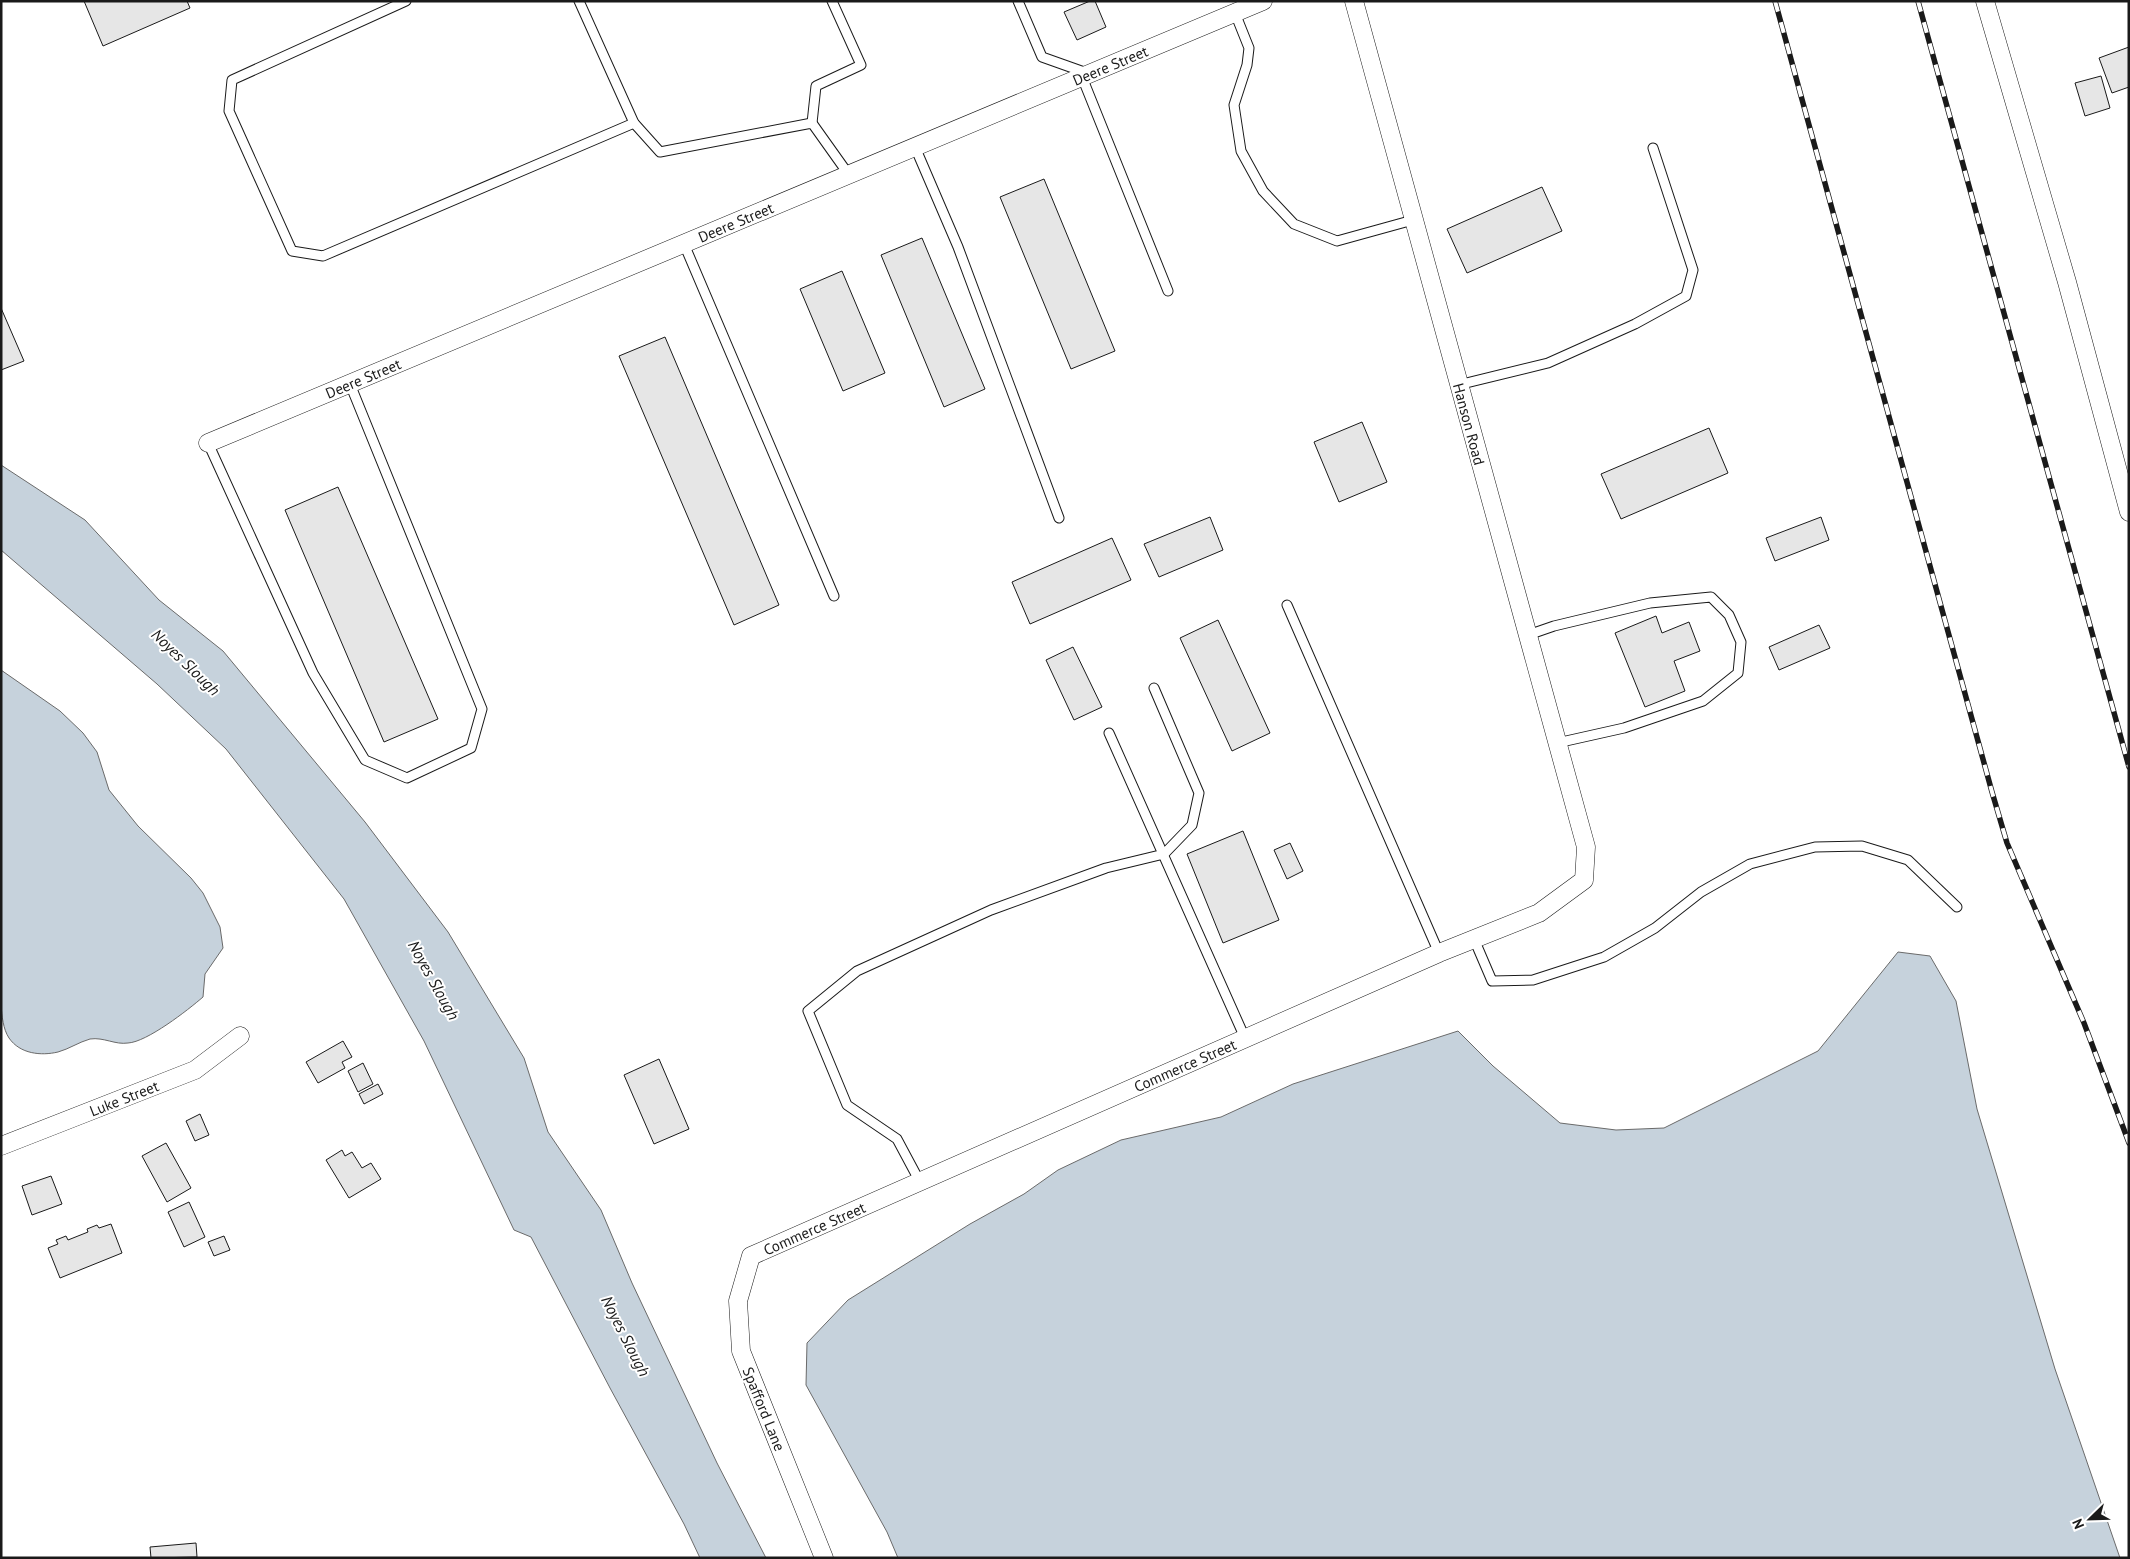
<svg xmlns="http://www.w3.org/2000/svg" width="2130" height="1559" font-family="'PT Sans',sans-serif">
<rect width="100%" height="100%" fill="#fff"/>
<g fill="#c6d2dc" stroke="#6a6a6a">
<path d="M1,465l84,55 74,80 64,51 142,171 83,110 76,126 24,74 53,78 31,73 85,180 49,95h-66l-16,-34 -74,-136 -79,-151 -17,-7 -90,-189 -80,-142 -118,-150 -69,-65 -156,-134z"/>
<path d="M1,670l59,41 23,22 14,19 12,38 29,36 53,52 12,15 17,34 3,21 -18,26 -2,23c-15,13 -56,45 -75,46 -13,2 -24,-6 -38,-4 -11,3 -21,10 -32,13 -17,4 -38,2 -49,-14 -6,-9 -7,-22 -8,-33z"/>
<path d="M1898,952l32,4 26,45 21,108 78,260 65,189h-1222l-11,-26 -81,-147 1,-42 41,-43 122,-76 54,-30 34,-24 63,-30 100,-23 72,-33 165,-53 35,35 67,57 56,7 48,-2 154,-77z"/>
</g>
<g fill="#e6e6e6" stroke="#1a1a1a">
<path d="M84,1h103l3,7 -87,38z"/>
<path d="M1090,1h5l11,26 -29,13 -13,-28z"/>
<path d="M2129,47v40l-17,6 -13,-35z"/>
<path d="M2101,76l9,32 -25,8 -10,-33z"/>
<path d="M1044,179l71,172 -44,18 -71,-172z"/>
<path d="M1542,187l20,44 -95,42 -20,-44z"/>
<path d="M922,238l63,151 -41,18 -63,-152z"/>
<path d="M842,271l43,102 -42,18 -43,-102z"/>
<path d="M1,308l23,53 -23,9z"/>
<path d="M665,337l114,268 -45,20 -115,-269z"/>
<path d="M1362,422l25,60 -48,20 -25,-60z"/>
<path d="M1709,428l19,45 -107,46 -20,-45z"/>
<path d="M338,487l100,232 -54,23 -99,-232z"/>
<path d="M1210,517l13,33 -64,27 -15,-33z"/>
<path d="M1821,517l8,23 -54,21 -9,-23z"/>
<path d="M1112,538l19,42 -101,44 -18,-42z"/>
<path d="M1656,616l6,17 27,-11 11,29 -26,10 11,30 -40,16 -30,-74z"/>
<path d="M1218,620l52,113 -38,18 -52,-113z"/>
<path d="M1819,625l11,23 -51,22 -10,-23z"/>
<path d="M1073,647l29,60 -28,13 -28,-60z"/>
<path d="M1243,831l36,89 -56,23 -36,-89z"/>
<path d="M1290,843l13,28 -16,8 -13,-29z"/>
<path d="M343,1041l9,16 -10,5 3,6 -27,15 -12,-21z"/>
<path d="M659,1059l30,70 -35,15 -30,-69z"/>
<path d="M363,1063l10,21 -15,8 -10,-21z"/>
<path d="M378,1084l5,10 -19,10 -5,-10z"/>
<path d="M200,1114l9,21 -14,6 -9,-20z"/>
<path d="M166,1143l25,45 -24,14 -25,-46z"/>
<path d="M342,1150l3,6 7,-4 10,16 9,-5 10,16 -32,19 -23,-38z"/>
<path d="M51,1176l11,28 -30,11 -10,-29z"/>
<path d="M189,1202l16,35 -21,10 -16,-35z"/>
<path d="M111,1224l11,29 -62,25 -12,-30 10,-4 -2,-4 10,-4 2,4 20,-8 -1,-3 10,-4 2,3z"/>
<path d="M224,1236l6,14 -16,6 -6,-14z"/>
<path d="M196,1543l1,14 -46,1 -1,-11z"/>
</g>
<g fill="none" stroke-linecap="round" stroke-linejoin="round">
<g stroke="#1a1a1a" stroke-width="11">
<g id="lane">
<path d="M406,1l-174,79 -3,31 63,140 31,5 311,-133"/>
<path d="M579,1l55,122 26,29 152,-29 37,52"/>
<path d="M1018,1l24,56 45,16"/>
<path d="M1235,13l14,35 -2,17 -13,40 7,46 22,40 31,33 43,17 76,-21"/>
<path d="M1082,77l86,214"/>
<path d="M812,123l4,-37 45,-21 -29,-64"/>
<path d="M915,147l43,100 101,271"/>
<path d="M684,244l150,352"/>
<path d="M1458,385l90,-22 87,-39 51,-28 7,-26 -40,-122"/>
<path d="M208,443l105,230 52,87 42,18 64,-30 11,-39 -132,-325"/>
<path d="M1287,605l152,348"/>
<path d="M1528,635l26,-9 96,-23 61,-6 18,18 12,27 -3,31 -35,28 -79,27 -67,15"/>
<path d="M1109,733l136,305"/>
<path d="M1474,939l18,42 41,-1 71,-23 51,-29 46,-36 49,-28 65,-17 47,-1 46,14 49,47"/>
<path d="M920,1182l-23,-43 -50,-34 -39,-94 49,-40 134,-61 115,-42 58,-14 28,-29 7,-32 -45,-105"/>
</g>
</g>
<g stroke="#1a1a1a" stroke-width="19">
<g id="street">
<path d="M1985,1l82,281 62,230"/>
<path id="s1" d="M208,443l1055,-442"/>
<path id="s2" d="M1,1146l194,-76 45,-34"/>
<path id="s3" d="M824,1558l-83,-207 -3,-50 13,-45 688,-303 100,-40 45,-33 2,-33 -232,-846"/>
</g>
</g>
<use href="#lane" stroke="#fff" stroke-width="9"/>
<use href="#street" stroke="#fff" stroke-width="18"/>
<g stroke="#1a1a1a" stroke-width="5.5">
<g id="rail">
<path d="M1775,1l217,791 15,51 77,180 45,120"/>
<path d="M1918,1l211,766"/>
</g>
</g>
<use href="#rail" stroke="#fff" stroke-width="4" stroke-dasharray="11" stroke-linecap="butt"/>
</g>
<g text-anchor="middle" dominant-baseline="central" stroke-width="4" stroke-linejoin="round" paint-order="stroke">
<g font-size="15" fill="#1a1a1a" stroke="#fff">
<text stroke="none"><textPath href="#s1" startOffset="978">Deere Street</textPath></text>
<text stroke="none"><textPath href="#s1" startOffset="572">Deere Street</textPath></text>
<text stroke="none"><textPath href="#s1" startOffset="168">Deere Street</textPath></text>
<text transform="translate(1469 424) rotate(75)">Hanson Road</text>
<text stroke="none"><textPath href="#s3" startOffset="794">Commerce Street</textPath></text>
<text stroke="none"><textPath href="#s2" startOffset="132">Luke Street</textPath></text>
<text stroke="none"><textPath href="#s3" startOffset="389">Commerce Street</textPath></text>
<text transform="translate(764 1409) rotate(68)">Spafford Lane</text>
</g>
<g font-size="16" font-style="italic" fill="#1a1a1a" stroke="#fff">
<text transform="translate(186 662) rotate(44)">Noyes Slough</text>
<text transform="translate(434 980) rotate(61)">Noyes Slough</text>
<text transform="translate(626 1336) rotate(63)">Noyes Slough</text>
</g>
</g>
<rect width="2130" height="1559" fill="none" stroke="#1a1a1a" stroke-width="5"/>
<g transform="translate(2090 1519) rotate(247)" stroke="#ffffff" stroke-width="4" paint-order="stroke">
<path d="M0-4L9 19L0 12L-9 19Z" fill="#1a1a1a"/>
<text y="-8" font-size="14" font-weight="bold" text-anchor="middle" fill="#1a1a1a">N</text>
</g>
</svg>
